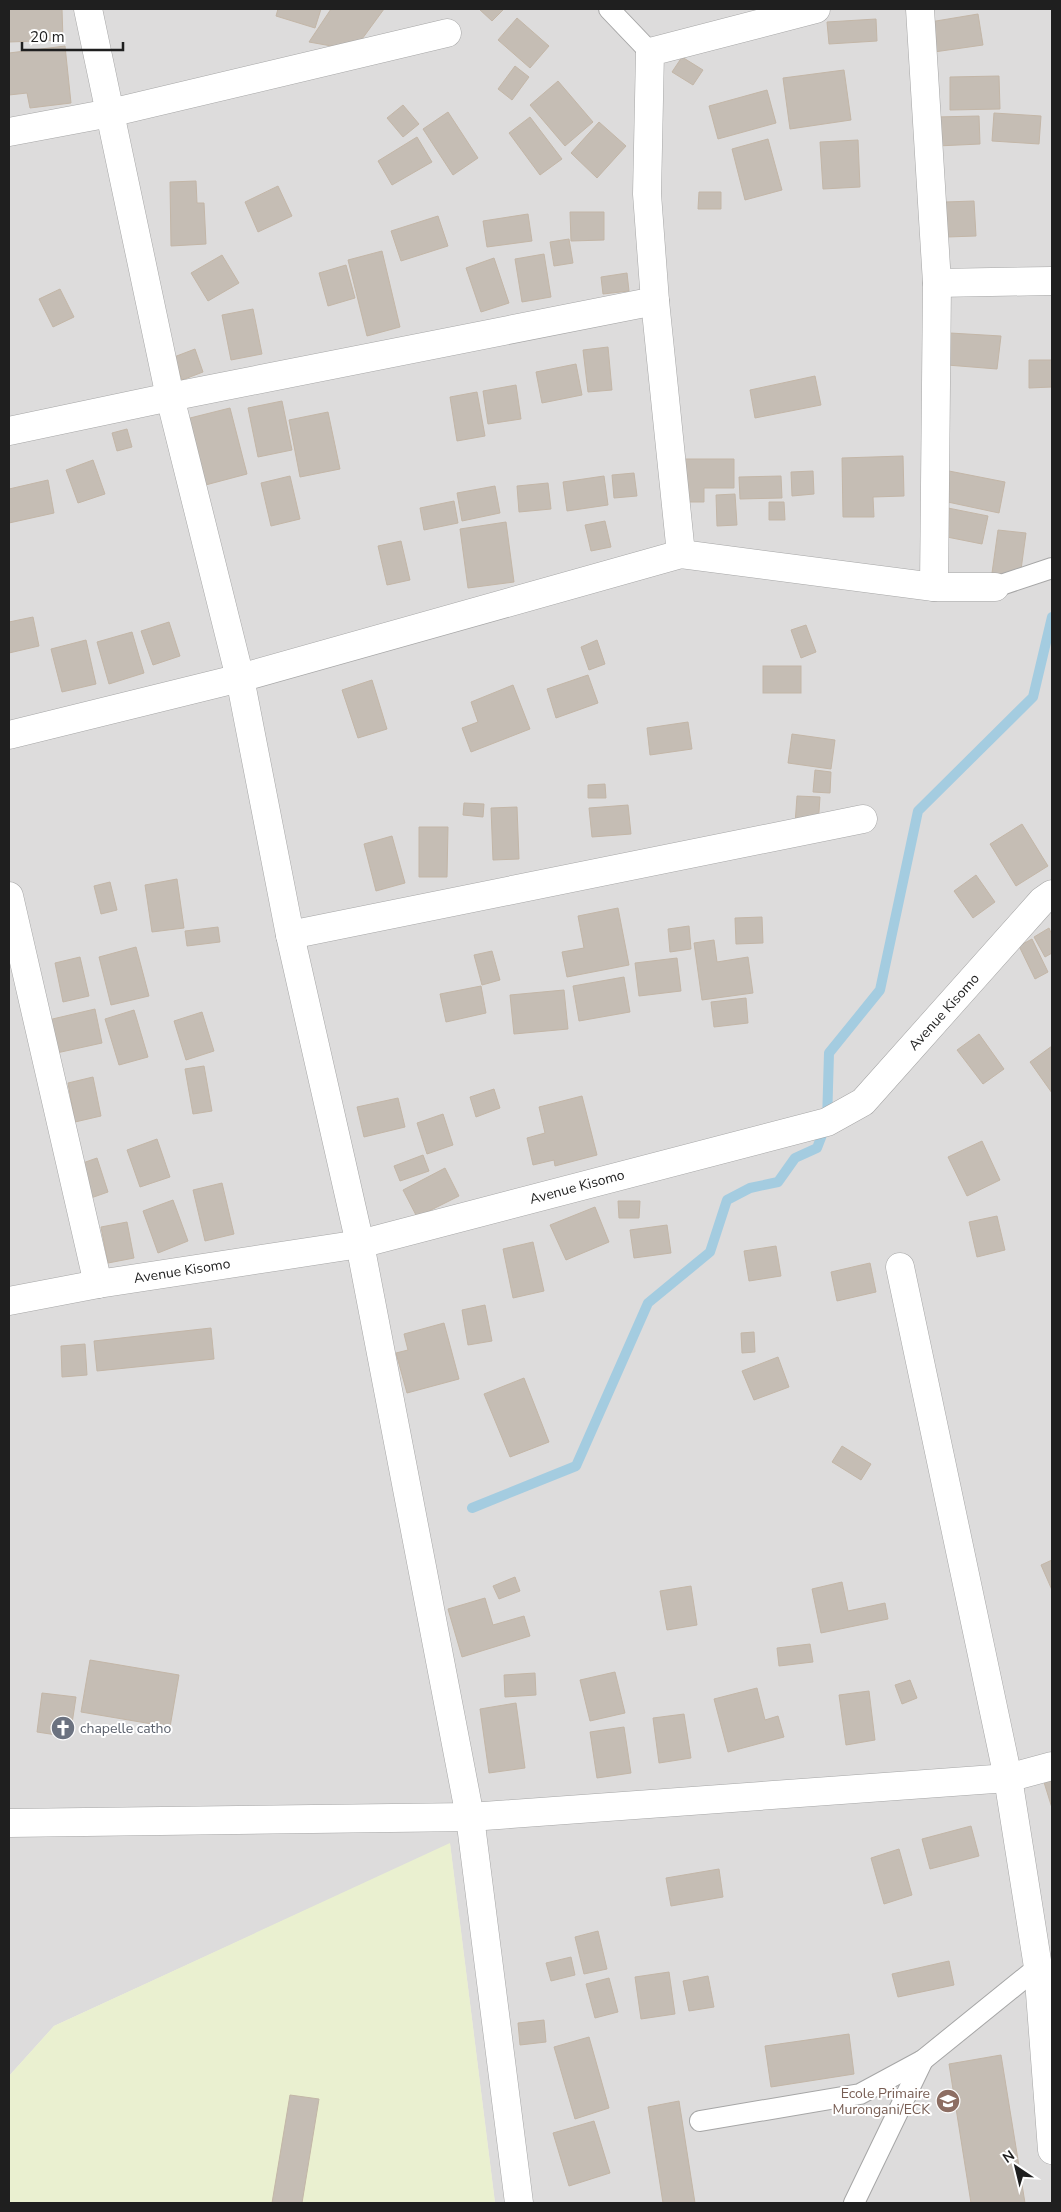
<svg xmlns="http://www.w3.org/2000/svg" width="1061" height="2212" font-family="'Nunito Sans',sans-serif">
<rect width="100%" height="100%" fill="#f0eee5"/>
<path fill="#dddcdc" d="M9,9h1043v2194h-557l-45,-359 -396,182 -45,50z"/>
<path fill="#eaf0d0" d="M450,1843l45,360h-486v-127l45,-50z"/>
<g fill="none" stroke-linecap="round" stroke-linejoin="round">
<path stroke="#a4cce0" stroke-width="10" d="M472,1508l104,-42 72,-163 62,-51 17,-52 23,-12 28,-6 17,-24 22,-10 10,-26 2,-69 51,-63 38,-179 115,-114 19,-80"/>
</g>
<g fill="#c5bdb4" stroke="#c3b6a7">
<path d="M9,9h53l1,31 -54,2z"/>
<path d="M278,9h43l-6,19 -39,-12z"/>
<path d="M331,9h53l-30,41 -45,-8z"/>
<path d="M479,9h25l-12,12z"/>
<path d="M978,14l5,31 -49,7 -4,-30z"/>
<path d="M517,18l32,28 -19,22 -32,-28z"/>
<path d="M876,19l1,22 -48,3 -2,-22z"/>
<path d="M65,46l6,57 -41,5 -3,-15 -18,2v-42z"/>
<path d="M682,57l21,13 -10,15 -21,-13z"/>
<path d="M515,66l14,11 -17,23 -14,-11z"/>
<path d="M844,70l7,50 -61,9 -7,-51z"/>
<path d="M999,76l1,33 -50,1v-33z"/>
<path d="M558,81l35,41 -28,24 -35,-41z"/>
<path d="M767,90l9,33 -58,16 -9,-33z"/>
<path d="M403,105l16,19 -16,13 -16,-19z"/>
<path d="M448,112l30,46 -25,17 -30,-46z"/>
<path d="M994,113l47,3 -2,28 -47,-3z"/>
<path d="M979,116l1,28 -43,2 -1,-29z"/>
<path d="M530,117l32,42 -22,16 -31,-42z"/>
<path d="M599,122l27,24 -29,32 -26,-25z"/>
<path d="M417,137l15,25 -40,23 -14,-24z"/>
<path d="M768,139l14,51 -37,10 -13,-51z"/>
<path d="M858,140l2,47 -37,2 -3,-47z"/>
<path d="M196,181l1,22h7l2,41 -35,2 -1,-64z"/>
<path d="M278,186l14,30 -34,16 -13,-30z"/>
<path d="M699,192h22v17h-23z"/>
<path d="M974,201l2,35 -29,1 -2,-35z"/>
<path d="M570,212h34v28l-33,1z"/>
<path d="M528,214l4,27 -45,6 -4,-26z"/>
<path d="M438,216l10,30 -47,15 -10,-30z"/>
<path d="M569,239l4,24 -19,3 -4,-24z"/>
<path d="M382,251l18,76 -33,9 -19,-76z"/>
<path d="M544,254l7,43 -29,5 -7,-43z"/>
<path d="M222,255l17,28 -31,18 -17,-28z"/>
<path d="M494,258l15,45 -28,9 -15,-44z"/>
<path d="M346,265l9,33 -27,8 -9,-33z"/>
<path d="M627,273l2,18 -26,3 -2,-17z"/>
<path d="M60,289l14,28 -21,10 -14,-28z"/>
<path d="M253,309l9,45 -31,6 -9,-45z"/>
<path d="M950,333l51,3 -4,33 -50,-4z"/>
<path d="M608,347l4,43 -24,2 -5,-42z"/>
<path d="M195,349l8,23 -21,8 -8,-23z"/>
<path d="M1029,360h23v27l-23,1z"/>
<path d="M576,364l6,31 -40,8 -6,-31z"/>
<path d="M815,376l6,29 -66,13 -5,-28z"/>
<path d="M516,385l5,34 -33,5 -5,-33z"/>
<path d="M477,392l8,44 -28,5 -7,-44z"/>
<path d="M282,401l10,49 -34,7 -10,-49z"/>
<path d="M230,408l17,66 -49,13 -16,-67z"/>
<path d="M328,412l12,57 -40,8 -11,-57z"/>
<path d="M127,429l5,18 -15,4 -5,-18z"/>
<path d="M903,456l1,40 -31,1 1,20h-31l-1,-59z"/>
<path d="M681,459h53v29h-30v14h-24z"/>
<path d="M93,460l12,34 -27,9 -12,-33z"/>
<path d="M813,471l1,23 -22,2 -1,-24z"/>
<path d="M949,471l56,11 -6,31 -56,-12z"/>
<path d="M634,473l3,23 -23,2 -2,-23z"/>
<path d="M290,476l10,43 -29,7 -10,-43z"/>
<path d="M604,476l4,29 -41,6 -4,-29z"/>
<path d="M781,476l1,22 -42,1 -1,-22z"/>
<path d="M48,480l6,33 -45,10v-34z"/>
<path d="M548,483l3,26 -32,3 -2,-26z"/>
<path d="M495,486l5,27 -38,8 -5,-28z"/>
<path d="M735,494l2,31 -20,1 -1,-31z"/>
<path d="M454,501l4,22 -34,7 -4,-22z"/>
<path d="M769,502h15l1,18h-16z"/>
<path d="M943,507l45,9 -6,28 -45,-9z"/>
<path d="M605,521l6,26 -20,4 -6,-26z"/>
<path d="M506,522l8,60 -46,6 -8,-59z"/>
<path d="M998,530l28,3 -6,44 -28,-4z"/>
<path d="M401,541l9,39 -23,5 -9,-39z"/>
<path d="M33,617l6,29 -30,7v-31z"/>
<path d="M169,622l11,34 -27,9 -12,-34z"/>
<path d="M806,625l10,27 -15,6 -10,-28z"/>
<path d="M132,632l12,41 -35,11 -12,-42z"/>
<path d="M86,640l10,44 -34,8 -11,-43z"/>
<path d="M597,640l8,24 -16,6 -8,-23z"/>
<rect x="763" y="666" width="38" height="27"/>
<path d="M588,675l10,28 -42,15 -9,-29z"/>
<path d="M372,680l15,49 -29,9 -16,-48z"/>
<path d="M513,685l17,44 -59,23 -9,-24 16,-6 -7,-20z"/>
<path d="M688,722l4,27 -42,6 -3,-27z"/>
<path d="M792,734l43,6 -4,29 -43,-6z"/>
<path d="M815,770l16,2 -1,21 -17,-1z"/>
<path d="M605,784l1,14h-18v-13z"/>
<path d="M797,796l23,1 -2,29 -23,-2z"/>
<path d="M464,803l20,1 -1,13 -20,-2z"/>
<path d="M628,805l3,29 -39,3 -3,-29z"/>
<path d="M517,807l2,52 -26,1 -2,-52z"/>
<path d="M1022,824l26,42 -32,20 -26,-42z"/>
<path d="M419,827h29l-1,50h-28z"/>
<path d="M392,836l13,47 -29,8 -12,-47z"/>
<path d="M976,875l19,27 -22,16 -19,-27z"/>
<path d="M177,879l7,49 -32,4 -7,-47z"/>
<path d="M110,882l7,28 -16,4 -7,-28z"/>
<path d="M618,908l11,57 -62,12 -5,-25 22,-4 -6,-32z"/>
<path d="M762,917l1,26 -27,1 -1,-26z"/>
<path d="M689,926l2,23 -21,3 -2,-23z"/>
<path d="M218,927l2,15 -33,4 -2,-15z"/>
<path d="M1049,928l3,7v18l-7,4 -11,-20z"/>
<path d="M1032,939l16,33 -13,7 -16,-33z"/>
<path d="M714,940l3,22 31,-5 5,36 -51,7 -8,-57z"/>
<path d="M136,947l13,49 -38,9 -12,-48z"/>
<path d="M492,951l8,29 -18,5 -8,-30z"/>
<path d="M80,957l9,39 -26,6 -8,-39z"/>
<path d="M677,958l4,33 -42,5 -4,-33z"/>
<path d="M624,977l6,35 -51,9 -6,-35z"/>
<path d="M481,986l5,27 -40,9 -6,-28z"/>
<path d="M564,990l4,39 -54,5 -4,-39z"/>
<path d="M746,998l2,25 -34,4 -3,-25z"/>
<path d="M95,1009l7,34 -50,11 -8,-33z"/>
<path d="M134,1010l14,47 -29,8 -14,-46z"/>
<path d="M202,1012l12,39 -28,9 -12,-39z"/>
<path d="M979,1034l25,35 -21,15 -26,-34z"/>
<path d="M1052,1046v47l-22,-31z"/>
<path d="M204,1066l8,45 -19,3 -8,-45z"/>
<path d="M93,1077l8,39 -26,6 -7,-39z"/>
<path d="M494,1089l6,19 -24,9 -6,-20z"/>
<path d="M582,1096l15,59 -42,11 -1,-6 -21,5 -6,-27 18,-5 -6,-26z"/>
<path d="M398,1098l7,29 -41,10 -7,-30z"/>
<path d="M443,1114l10,31 -26,9 -10,-31z"/>
<path d="M157,1139l13,38 -30,10 -13,-37z"/>
<path d="M982,1141l18,39 -33,16 -19,-39z"/>
<path d="M423,1155l6,16 -29,10 -6,-15z"/>
<path d="M97,1158l11,34 -20,7 -11,-34z"/>
<path d="M445,1168l14,28 -42,21 -14,-27z"/>
<path d="M222,1183l12,51 -29,7 -12,-51z"/>
<path d="M173,1200l15,41 -30,12 -15,-42z"/>
<path d="M618,1201h22l-1,17h-20z"/>
<path d="M595,1207l14,35 -43,18 -16,-35z"/>
<path d="M997,1216l8,34 -28,7 -8,-35z"/>
<path d="M127,1222l7,36 -26,5 -7,-36z"/>
<path d="M667,1225l4,28 -37,5 -4,-28z"/>
<path d="M533,1242l11,49 -31,7 -10,-49z"/>
<path d="M776,1246l5,30 -32,5 -5,-30z"/>
<path d="M870,1263l6,29 -39,9 -6,-29z"/>
<path d="M485,1305l7,36 -24,4 -6,-35z"/>
<path d="M444,1323l15,56 -52,14 -11,-40 12,-3 -4,-16z"/>
<path d="M211,1328l3,31 -117,12 -3,-30z"/>
<path d="M754,1332l1,20 -13,1 -1,-20z"/>
<path d="M85,1344l2,31 -25,2 -1,-31z"/>
<path d="M778,1357l11,30 -35,13 -12,-29z"/>
<path d="M524,1378l25,64 -39,15 -26,-63z"/>
<path d="M842,1446l29,18 -10,16 -29,-18z"/>
<path d="M1052,1560v30l-11,-25z"/>
<path d="M515,1577l5,14 -21,8 -6,-13z"/>
<path d="M842,1582l6,29 37,-8 3,16 -67,14 -9,-44z"/>
<path d="M691,1586l6,39 -30,5 -7,-39z"/>
<path d="M485,1598l8,27 31,-9 6,20 -68,21 -14,-48z"/>
<path d="M810,1644l3,18 -34,4 -2,-18z"/>
<path d="M90,1660l89,15 -9,52 -89,-15z"/>
<path d="M615,1672l10,41 -35,8 -10,-41z"/>
<path d="M535,1673l1,22 -31,2 -1,-22z"/>
<path d="M910,1680l7,18 -15,6 -7,-19z"/>
<path d="M757,1688l8,32 13,-4 6,21 -56,15 -14,-53z"/>
<path d="M869,1691l6,49 -29,5 -7,-50z"/>
<path d="M42,1693l34,4 -6,40 -33,-5z"/>
<path d="M516,1703l9,65 -36,5 -9,-64z"/>
<path d="M684,1714l7,44 -32,5 -6,-45z"/>
<path d="M624,1727l7,46 -34,5 -7,-46z"/>
<path d="M1052,1776v32l-9,-29z"/>
<path d="M971,1826l8,30 -49,13 -8,-30z"/>
<path d="M899,1849l13,46 -28,9 -13,-46z"/>
<path d="M719,1869l4,28 -52,9 -5,-28z"/>
<path d="M598,1931l9,38 -23,5 -9,-37z"/>
<path d="M571,1957l4,18 -24,6 -5,-18z"/>
<path d="M949,1961l5,24 -56,12 -6,-23z"/>
<path d="M669,1972l6,42 -34,5 -6,-42z"/>
<path d="M708,1976l6,31 -25,4 -6,-30z"/>
<path d="M609,1978l9,34 -23,6 -9,-34z"/>
<path d="M544,2020l2,22 -26,3 -2,-22z"/>
<path d="M849,2034l5,40 -83,13 -6,-41z"/>
<path d="M589,2037l20,71 -34,11 -21,-72z"/>
<path d="M1001,2055l24,148h-54l-22,-139z"/>
<path d="M290,2095l29,4 -17,104h-30z"/>
<path d="M679,2101l16,102h-32l-15,-96z"/>
<path d="M594,2121l16,52 -41,13 -16,-53z"/>
</g>
<g fill="none" stroke-linecap="round" stroke-linejoin="round">
<g stroke="#a6a6a6" stroke-width="22">
<g id="lane">
<path d="M609,9l41,43"/>
<path d="M995,587l57,-19"/>
<path d="M700,2121l160,-27 63,-34 115,-93"/>
<path d="M854,2203l69,-143"/>
</g>
</g>
<g stroke="#a6a6a6" stroke-width="29">
<g id="street">
<path d="M88,9l82,388 70,281 50,257 70,309 110,573 49,386"/>
<path d="M920,9l17,274 -3,304"/>
<path d="M9,132l101,-19 337,-80"/>
<path d="M937,283l115,-2"/>
<path d="M9,431l161,-34 485,-96"/>
<path d="M681,554l-26,-253 -8,-107 3,-142 166,-43"/>
<path d="M9,735l231,-57 441,-124 253,33h61"/>
<path d="M9,896l89,388"/>
<path d="M290,935l573,-116"/>
<path d="M900,1267l108,511 30,189 14,183"/>
<path d="M9,1301l89,-17 262,-40 467,-122 36,-20 179,-201 10,-7"/>
<path d="M9,1823l461,-6 538,-39 44,-12"/>
</g>
</g>
<use href="#lane" stroke="#fff" stroke-width="20"/>
<use href="#street" stroke="#fff" stroke-width="28"/>
</g>
<defs>
<g id="church-disc" transform="scale(1.25)"><circle r="9.5" fill="#6b7280" stroke="#fff"/><path d="M-1.2-6h2.4v3.5h3.3v2.4h-3.3V6h-2.4V-.1h-3.3v-2.4h3.3Z" fill="#fff"/></g>
<g id="school-disc" transform="scale(1.25)"><circle r="9.5" fill="#8d6e63" stroke="#fff"/><path d="M0-5L7-2L0 1L-7-2ZM-4 1L0 2.5L4 1V4Q0 6-4 4Z" fill="#fff"/></g>
</defs>
<g fill-rule="evenodd">
<use href="#church-disc" x="63" y="1728"/>
<use href="#school-disc" x="948" y="2101"/>
</g>
<g text-anchor="middle" dominant-baseline="central" stroke-width="4" stroke-linejoin="round" paint-order="stroke">
<g font-size="14" fill="#1f1f1f" stroke="#fff">
<text transform="translate(944 1012) rotate(-48)">Avenue Kisomo</text>
<text transform="translate(577 1187) rotate(-15)">Avenue Kisomo</text>
<text transform="translate(182 1271) rotate(-9)">Avenue Kisomo</text>
</g>
<g font-size="14" fill="#5b616d" stroke="#fff" text-anchor="start">
<text x="80" y="1728">chapelle catho</text>
</g>
<g font-size="14" fill="#785e54" stroke="#fff" text-anchor="end">
<text x="930" y="2093">Ecole Primaire<tspan x="930" dy="16">Murongani/ECK</tspan></text>
</g>
</g>
<rect width="1061" height="2212" fill="none" stroke="#1f1f1f" stroke-width="20"/>
<g transform="translate(1016 2167) rotate(325)" stroke="#ffffff" stroke-width="4" paint-order="stroke">
<path d="M0-4L9 19L0 12L-9 19Z" fill="#1f1f1f"/>
<text y="-8" font-size="14" font-weight="bold" text-anchor="middle" fill="#1f1f1f">N</text>
</g>
<path d="M22 42v8h101v-8" fill="none" stroke="#1f1f1f" stroke-width="2.5"/>
<text x="30" y="42" font-size="15" fill="#1f1f1f" stroke="#ffffff" stroke-width="4" paint-order="stroke">20 m</text>
</svg>
